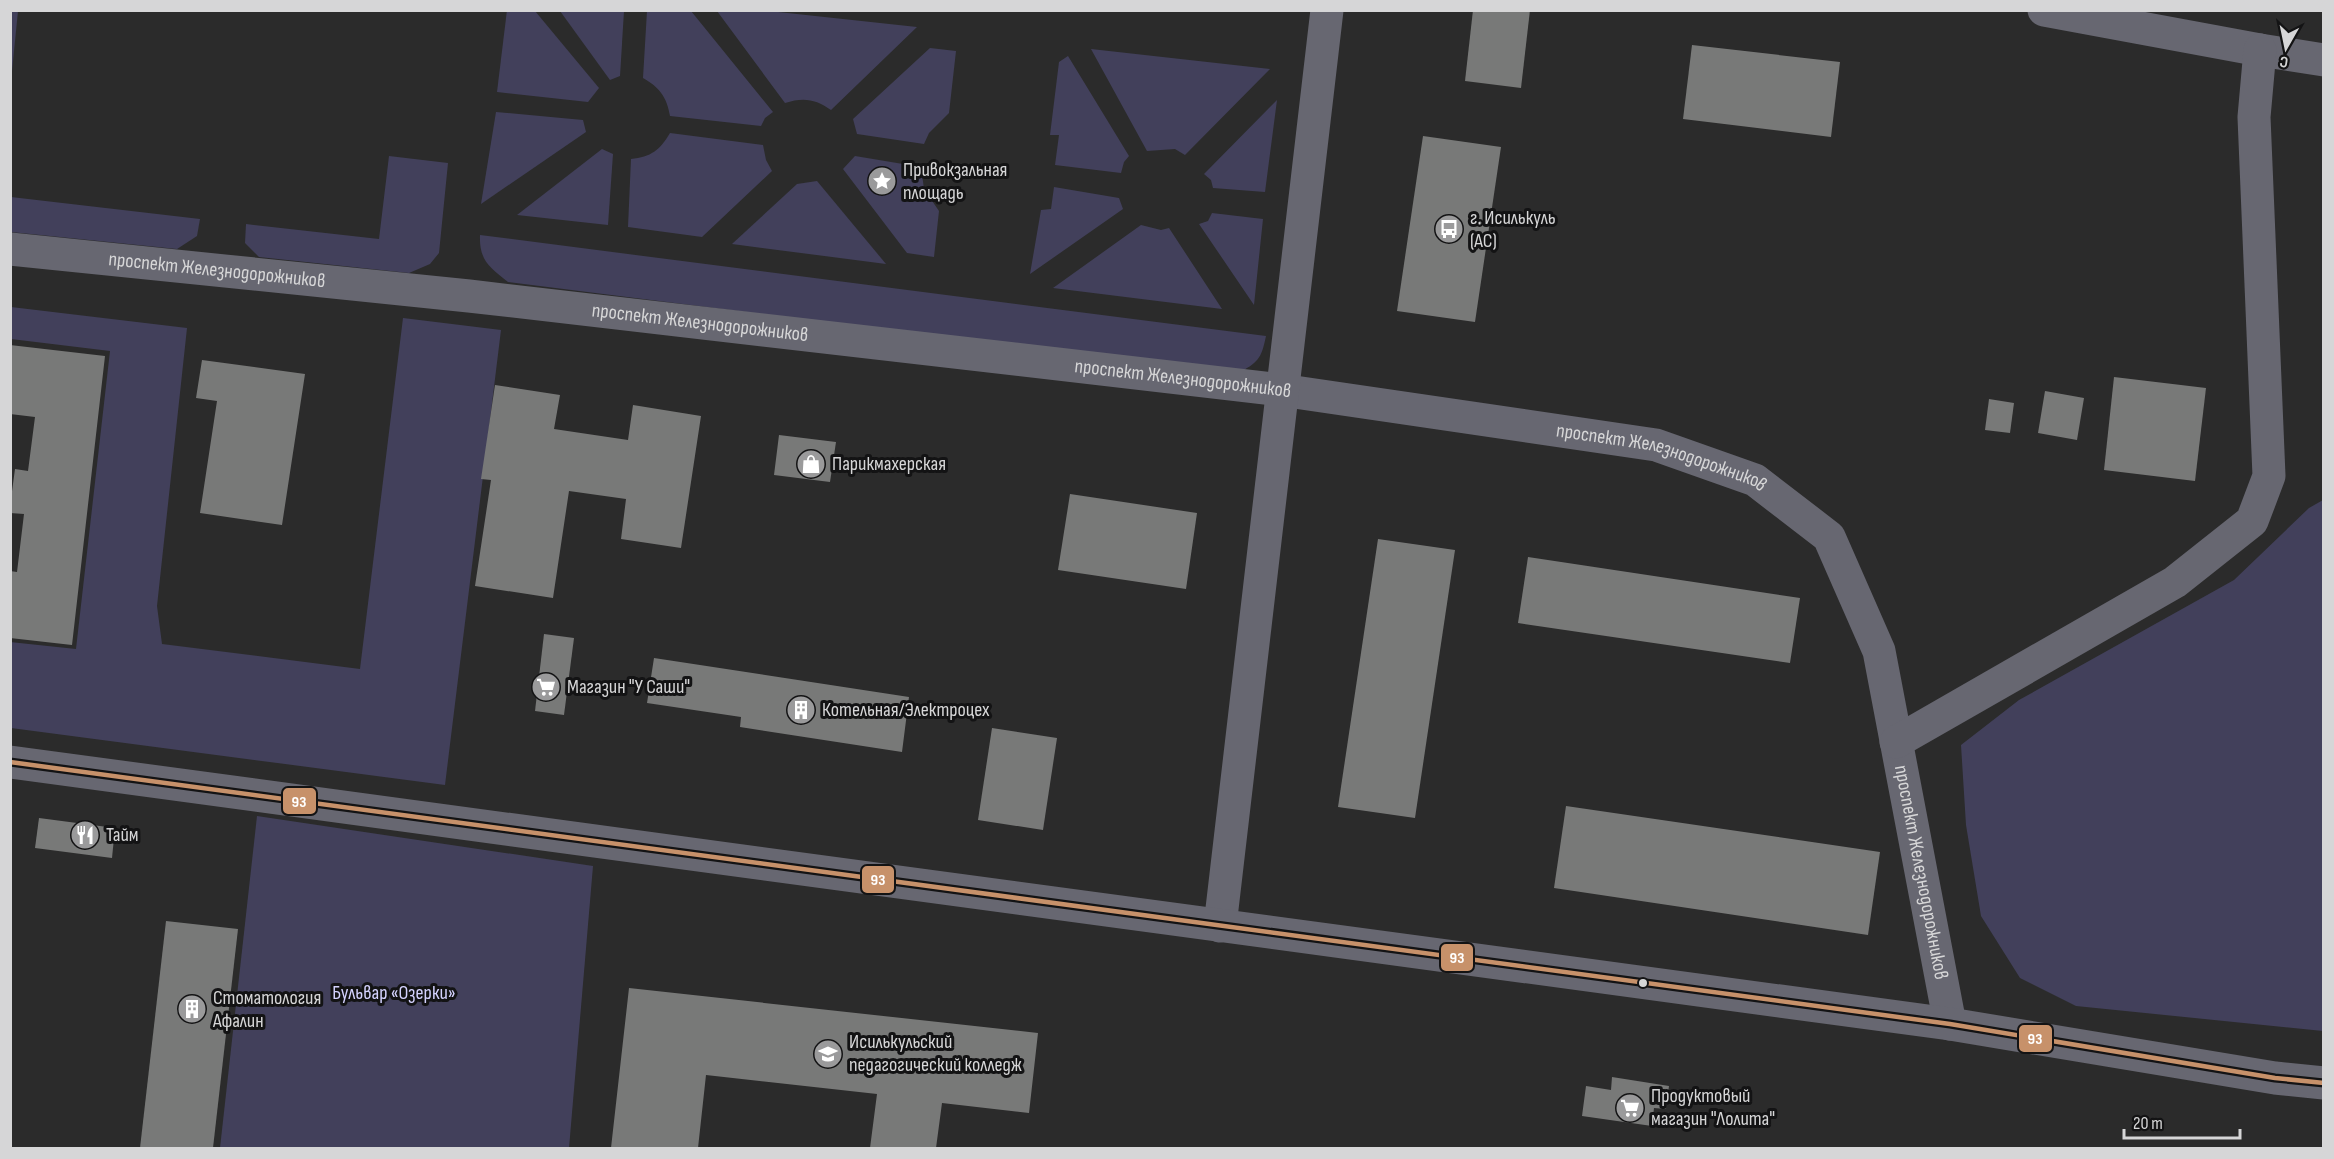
<svg xmlns="http://www.w3.org/2000/svg" width="2334" height="1159" font-family="'Sofia Sans Condensed',sans-serif">
<rect width="100%" height="100%" fill="#2b2b2b"/>
<g fill="#42405b">
<path d="M11,10l7,1 -7,70 -1,-70z"/>
<path d="M507,10l28,1 64,77 -11,14 -91,-10z"/>
<path d="M560,11h64l-4,65 -10,4z"/>
<path d="M647,11h44l82,101 -8,6 -4,8 -91,-10c-3,-19 -11,-29 -27,-38z"/>
<path d="M717,11h52l148,16 -86,83c-15,-11 -28,-13 -46,-7z"/>
<path d="M930,48l26,3 -7,62 -20,20 -5,11 -67,-10 -4,-15z"/>
<path d="M1091,49l179,20 -85,86 -10,-6 -28,2z"/>
<path d="M1068,56l61,100 -5,6 -3,11 -66,-8 4,-30h-9l9,-73z"/>
<path d="M1277,100l-12,92 -52,-4 -2,-8 -7,-6z"/>
<path d="M496,112l87,8 3,12 -105,72z"/>
<path d="M670,133l93,12 3,15 6,11 -70,66 -74,-10 3,-68c20,-2 29,-9 39,-26z"/>
<path d="M602,149l11,5 -5,71 -91,-10z"/>
<path d="M389,156l59,7 -9,90 -9,11 -21,9 -150,-16 -14,-14 1,-19 133,15z"/>
<path d="M855,156l66,11 3,22 15,22 -5,46 -27,-4 -64,-84z"/>
<path d="M817,181l69,83 -154,-20 65,-60z"/>
<path d="M1054,187l65,11 4,11 -93,65 11,-64 10,-1z"/>
<path d="M11,197l189,22 -3,17 -20,13 -166,-17z"/>
<path d="M1212,213l51,6 -9,86 -55,-81 9,-3z"/>
<path d="M1141,225l20,5 8,-2 53,81 -169,-21z"/>
<path d="M480,235l786,101c-5,24 -8,26 -29,38l-729,-92c-19,-15 -29,-22 -28,-47z"/>
<path d="M11,307l176,21 -30,278 5,38 198,25 43,-351 98,12 -56,455 -434,-57 -1,-86 66,7 34,-298 -99,-12z"/>
<path d="M2323,500v531l-247,-25 -56,-28 -39,-62 -15,-91 -5,-80 58,-45 215,-120 75,-72z"/>
<path d="M257,816l336,50 -24,282h-349z"/>
</g>
<g fill="#787978">
<path d="M1473,10h57l-9,78 -56,-7z"/>
<path d="M1692,45l148,17 -9,75 -148,-18z"/>
<path d="M1423,136l78,11 -26,175 -78,-11z"/>
<path d="M10,345l95,11 -33,289 -62,-7v-67l7,1 7,-58 -14,-1v-7l5,-37 13,2 7,-54 -25,-3z"/>
<path d="M202,360l103,14 -23,151 -82,-12 17,-112 -21,-3z"/>
<path d="M2114,377l92,11 -11,93 -91,-11z"/>
<path d="M495,385l65,10 -6,34 74,11 5,-35 68,11 -20,132 -60,-9 5,-40 -57,-8 -16,107 -78,-12 16,-106 -10,-1z"/>
<path d="M2045,391l39,7 -7,42 -39,-7z"/>
<path d="M1989,399l25,4 -4,30 -25,-3z"/>
<path d="M779,435l57,7 -6,40 -56,-7z"/>
<path d="M1070,494l127,19 -11,76 -128,-19z"/>
<path d="M1378,539l77,11 -40,268 -77,-11z"/>
<path d="M1528,557l272,41 -10,65 -272,-40z"/>
<path d="M544,634l30,4 -10,77 -29,-4z"/>
<path d="M654,658l255,39 -7,55 -162,-25 1,-10 -94,-14z"/>
<path d="M992,728l65,10 -14,92 -65,-10z"/>
<path d="M1566,806l314,46 -12,83 -314,-47z"/>
<path d="M39,818l76,10 -3,30 -77,-10z"/>
<path d="M166,921l72,8 -25,219h-73z"/>
<path d="M629,988l409,45 -9,80 -87,-10 -6,45h-66l7,-54 -171,-19 -8,73h-87z"/>
<path d="M1612,1077l57,9 -3,23 -12,-1 -2,18 -70,-10 4,-30 25,4z"/>
</g>
<g fill="none" stroke-linecap="round" stroke-linejoin="round">
<g stroke="#676771" stroke-width="33">
<path d="M2044,10l216,40 64,10"/>
<path id="s1" d="M10,249l459,47 805,93 382,56 99,35 74,57 50,114 71,373"/>
<path d="M1896,742l279,-160 77,-61 17,-45 -15,-359 6,-67"/>
<path d="M1220,926l107,-916"/>
</g>
<path stroke="#676771" stroke-width="33" d="M10,762l1940,262 325,54 49,5"/>
<g stroke="#131314" stroke-width="9">
<path id="bus-1" d="M10,762l1940,262 325,54 49,5"/>
</g>
<use href="#bus-1" stroke="#c7916a" stroke-width="4.5"/>
</g>
<defs>
<g id="sight-disc" transform="scale(1.5)"><circle r="9.5" fill="#9a9a9b" stroke="#131314"/><path d="M0-6L1.8-2.2L6-1.7L2.9 1.2L3.7 5.4L0 3.3L-3.7 5.4L-2.9 1.2L-6-1.7L-1.8-2.2Z" fill="#fff"/></g>
<g id="bus-disc" transform="scale(1.5)"><circle r="9.5" fill="#9a9a9b" stroke="#131314"/><path d="M-5-6H5V4H4V6H2V4H-2V6H-4V4H-5ZM-3.5-4V0h7V-4ZM-3.5 1.2v1.5H-2V1.2ZM2 1.2v1.5H3.5V1.2Z" fill="#fff"/></g>
<g id="shop-disc" transform="scale(1.5)"><circle r="9.5" fill="#9a9a9b" stroke="#131314"/><path d="M-5-2.5h2.3a2.7 3.5 0 0 1 5.4 0H5L5.5 6h-11ZM-1.5-2.5h3a1.5 2.3 0 0 0-3 0Z" fill="#fff"/></g>
<g id="supermarket-disc" transform="scale(1.5)"><circle r="9.5" fill="#9a9a9b" stroke="#131314"/><path d="M-6-5.5h2.5l.6 2H6L4.5 2H-2.5L-4.4-4H-6ZM-1.5 3.2a1.3 1.3 0 1 0 .1 0ZM3 3.2a1.3 1.3 0 1 0 .1 0Z" fill="#fff"/></g>
<g id="building-disc" transform="scale(1.5)"><circle r="9.5" fill="#9a9a9b" stroke="#131314"/><path d="M-4-6H4V6H1V3H-1V6H-4ZM-2.5-4.3h1.7v1.8h-1.7ZM.8-4.3h1.7v1.8H.8ZM-2.5-1h1.7V.8h-1.7ZM.8-1h1.7V.8H.8Z" fill="#fff"/></g>
<g id="restaurant-disc" transform="scale(1.5)"><circle r="9.5" fill="#9a9a9b" stroke="#131314"/><path d="M-5-6h1v4h1v-4h1v4h1v-4h1v5L-1.5 .5V6h-2V.5L-5-1ZM5-6V6H3V1.5H1.5Q1.5-4 5-6Z" fill="#fff"/></g>
<g id="university-disc" transform="scale(1.5)"><circle r="9.5" fill="#9a9a9b" stroke="#131314"/><path d="M0-5L7-2L0 1L-7-2ZM-4 1L0 2.5L4 1V4Q0 6-4 4Z" fill="#fff"/></g>
</defs>
<g fill-rule="evenodd">
<use href="#sight-disc" x="882" y="181"/>
<use href="#bus-disc" x="1449" y="229"/>
<use href="#shop-disc" x="811" y="464"/>
<use href="#supermarket-disc" x="546" y="687"/>
<use href="#building-disc" x="801" y="710"/>
<use href="#restaurant-disc" x="85" y="835"/>
<use href="#building-disc" x="192" y="1009"/>
<use href="#university-disc" x="828" y="1054"/>
<use href="#supermarket-disc" x="1630" y="1108"/>
</g>
<circle fill="#d6d6d7" stroke="#131314" stroke-width="2" cx="1643" cy="983" r="5"/>
<g text-anchor="middle" dominant-baseline="central" stroke-width="6" stroke-linejoin="round" paint-order="stroke">
<g font-size="20" fill="#d6d6d7" stroke="#131314" text-anchor="start">
<text x="903" y="170">Привокзальная<tspan x="903" dy="23">площадь</tspan></text>
<text x="1470" y="218">г. Исилькуль<tspan x="1470" dy="23">(АС)</tspan></text>
<text x="832" y="464">Парикмахерская</text>
<text x="567" y="687">Магазин "У Саши"</text>
<text x="822" y="710">Котельная/Электроцех</text>
<text x="106" y="835">Тайм</text>
<text x="213" y="998">Стоматология<tspan x="213" dy="23">Афалин</tspan></text>
<text x="849" y="1042">Исилькульский<tspan x="849" dy="23">педагогический колледж</tspan></text>
<text x="1651" y="1096">Продуктовый<tspan x="1651" dy="23">магазин "Лолита"</tspan></text>
</g>
<g font-size="20" fill="#d6d6d7" stroke="#131314">
<text stroke="none"><textPath href="#s1" startOffset="208">проспект Железнодорожников</textPath></text>
<text stroke="none"><textPath href="#s1" startOffset="694">проспект Железнодорожников</textPath></text>
<text stroke="none"><textPath href="#s1" startOffset="1180">проспект Железнодорожников</textPath></text>
<text stroke="none"><textPath href="#s1" startOffset="1666">проспект Железнодорожников</textPath></text>
<text stroke="none"><textPath href="#s1" startOffset="2206">проспект Железнодорожников</textPath></text>
</g>
<g font-size="20" fill="#d4d2fe" stroke="#131314">
<text x="394" y="993">Бульвар «Озерки»</text>
</g>
</g>
<g stroke="#131314" stroke-width="2">
<rect x="282" y="787" width="35" height="28" rx="6" fill="#c7916a"/>
<rect x="861" y="865" width="34" height="29" rx="6" fill="#c7916a"/>
<rect x="1440" y="943" width="34" height="29" rx="6" fill="#c7916a"/>
<rect x="2018" y="1024" width="35" height="29" rx="6" fill="#c7916a"/>
</g>
<g font-size="16" text-anchor="middle" font-weight="bold" fill="#fff">
<text x="299" y="807">93</text>
<text x="878" y="885">93</text>
<text x="1457" y="963">93</text>
<text x="2035" y="1044">93</text>
</g>
<rect width="2334" height="1159" fill="none" stroke="#d6d6d7" stroke-width="24"/>
<g transform="translate(2286 48) rotate(189)" stroke="#131314" stroke-width="4.5" paint-order="stroke">
<path d="M0-4.5L10 22L0 15L-10 22Z" fill="#d6d6d7"/>
<text y="-9" font-size="16" font-weight="bold" text-anchor="middle" fill="#d6d6d7">С</text>
</g>
<path d="M2124 1129v9h116v-9" fill="none" stroke="#d6d6d7" stroke-width="3"/>
<text x="2133" y="1129" font-size="18" fill="#d6d6d7" stroke="#131314" stroke-width="4.5" paint-order="stroke">20 m</text>
</svg>
